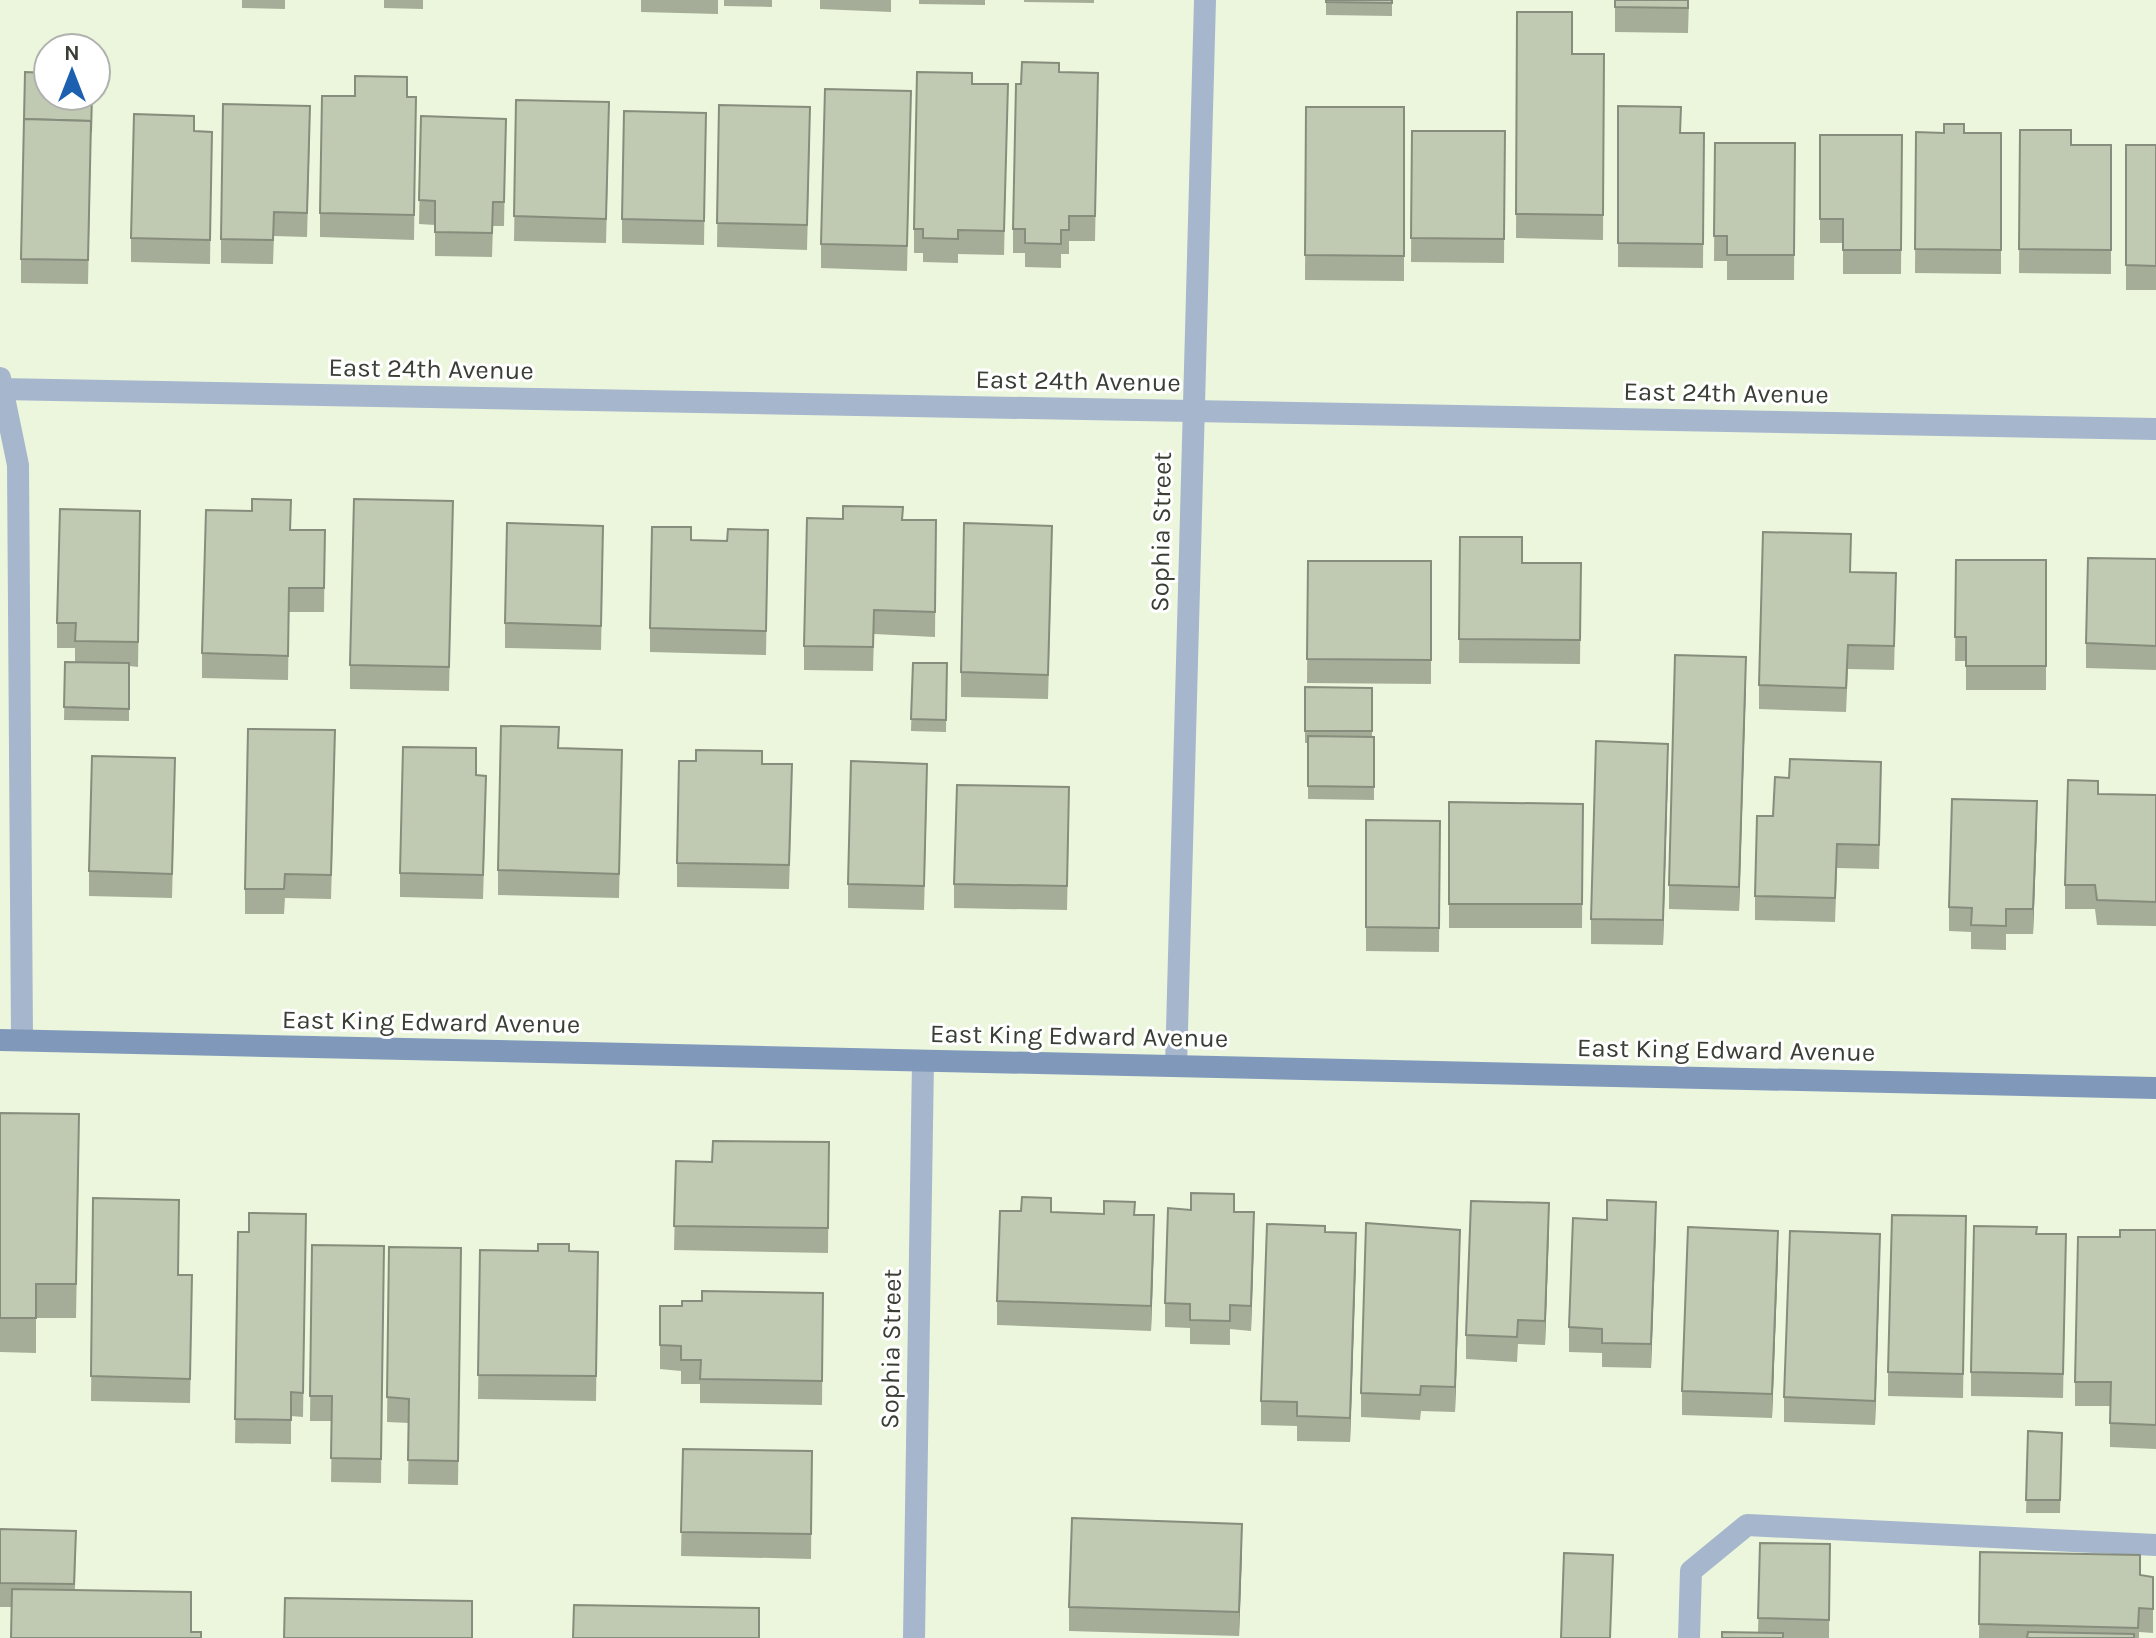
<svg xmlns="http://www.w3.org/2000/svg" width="2156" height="1638" font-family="Karla,sans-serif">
<rect width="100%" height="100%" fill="#ecf6dd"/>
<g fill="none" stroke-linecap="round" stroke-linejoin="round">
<g stroke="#a6b6cd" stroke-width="22">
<path d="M0,378l18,87 4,575"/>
<path d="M1689,1638l2,-67 56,-46 409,20"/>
</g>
<g stroke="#a6b6cd" stroke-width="22">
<path d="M0,389l2156,40"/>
<path d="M1176,1066l29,-1066"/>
<path d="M914,1638l9,-577"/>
</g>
<path stroke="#8099ba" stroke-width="22" d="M0,1040l2156,48"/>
</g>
<g fill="#a5ad98">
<path d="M242,0h43v9l-43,-1z"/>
<path d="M384,0h39v9l-39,-1z"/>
<path d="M641,0h77v14l-77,-2z"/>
<path d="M724,0h48v7l-48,-1z"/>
<path d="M820,0h71v12l-71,-3z"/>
<path d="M919,0h66v5l-66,-1z"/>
<path d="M1024,0h70v3l-70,-1z"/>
<path d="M1326,0h66v16l-66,-1z"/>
<path d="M1615,0h74l-1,33 -73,-1z"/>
<path d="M1517,12l55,42h32l-1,186 -87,-2z"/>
<path d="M1059,72l39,1 -3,168h-26v13h-8v14l-36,-1v-14h-12v-24l8,-145z"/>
<path d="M972,84h36l-4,171 -46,-1v9l-35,-1v-9h-9v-24z"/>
<path d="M911,91l-4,180 -86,-3v-24z"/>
<path d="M92,96l-4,188 -67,-1v-24z"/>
<path d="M416,97l-2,143 -94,-3v-24z"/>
<path d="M516,100l93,26 -3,117 -92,-2z"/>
<path d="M719,105l91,27 -3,118 -90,-3z"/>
<path d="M1618,106l63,27h23l-1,135 -85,-1z"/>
<path d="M1306,107h98v174l-99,-1z"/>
<path d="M706,113l-2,132 -82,-2v-24z"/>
<path d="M421,116l85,3 -2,107h-11l-1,31 -57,-1v-31l-16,-1z"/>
<path d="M2020,130l51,15h40v129l-92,-1z"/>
<path d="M194,131l18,1 -2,132 -79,-2v-24z"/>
<path d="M310,131l-3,106 -33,-1 -1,28 -52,-1v-24z"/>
<path d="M1412,131h93l-1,132 -93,-1z"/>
<path d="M1916,132l85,1v141l-86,-1z"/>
<path d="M1820,135h82l-1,139h-58v-31h-23z"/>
<path d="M1715,143h80l-1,137h-67v-19h-13z"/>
<rect x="2126" y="145" width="30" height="145"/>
<path d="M453,501l-4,190 -99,-2v-24z"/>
<path d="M903,520h33l-1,117 -61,-3 -1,37 -69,-1v-24z"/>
<path d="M325,530l-1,82h-35l-1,68 -86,-2v-25z"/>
<path d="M768,530l-2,125 -116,-3v-24l41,-88 36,1z"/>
<path d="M140,535l-2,132 -9,-1v55l-65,-1 1,-58h10v-14h-18v-25z"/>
<path d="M1460,537l62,26h59l-1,101 -121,-1z"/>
<path d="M603,550l-2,100 -96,-2v-25z"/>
<path d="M1052,550l-4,149 -87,-2v-25z"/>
<path d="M2156,559v111l-70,-2v-25z"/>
<path d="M1956,560h90v130h-80v-29h-11z"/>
<path d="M1308,561h123v123l-124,-1z"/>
<path d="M1850,572l46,26 -2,72 -46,-1 -2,43 -87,-3v-24z"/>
<path d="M913,663h34l-1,69 -35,-1z"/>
<path d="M1746,681l-7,230 -70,-2v-24z"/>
<path d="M1305,687l67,1v49h2v63l-66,-1v-56h-3z"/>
<path d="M559,748l63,2 -3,148 -121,-3v-25z"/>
<path d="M335,754l-4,145 -46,-1 -1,16h-39v-25z"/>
<path d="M762,764l30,24 -3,101 -112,-2v-24z"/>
<path d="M1668,768l-5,177 -72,-1v-25z"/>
<path d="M476,775l10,25 -3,99 -83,-2v-24z"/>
<path d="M175,782l-3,116 -83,-2v-25z"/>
<path d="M1881,787l-2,82 -42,-1 -2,54 -80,-2v-24l18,-80z"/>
<path d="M927,788l-3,122 -76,-2v-24z"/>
<path d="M2098,794l58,1v131l-59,-1 -2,-16h-30v-24z"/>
<path d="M1449,802l134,2 -1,124h-133z"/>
<path d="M1069,811l-2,99 -113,-2v-24z"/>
<path d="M1366,820l74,1 -1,131 -73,-1z"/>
<path d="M2037,826l-4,108h-27v16l-35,-1v-17l-22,-1v-24z"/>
<path d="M0,1113l79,35 -3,170h-40v35l-36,-1z"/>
<path d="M829,1142l-1,111 -154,-3 2,-89 36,1z"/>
<path d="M93,1198l86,77 13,24 -2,104 -99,-2z"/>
<path d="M1051,1212l84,3 19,24 -3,92 -154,-6v-24z"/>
<path d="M1234,1212l20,24 -3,95 -21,-2v16l-40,-1v-16l-25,-1v-24z"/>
<path d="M306,1214l-3,203 -12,-1v28l-56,-1 3,-211h11z"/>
<path d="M1966,1216l-3,182 -75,-2v-24z"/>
<path d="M1656,1226l-5,142 -49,-1v-14l-33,-1v-25z"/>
<path d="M1549,1227l-4,118 -27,-1 -1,18 -51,-3v-24z"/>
<path d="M2156,1230v219l-46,-2v-41h-35v-24l45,-145z"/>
<path d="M1325,1232l31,25 -6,185 -53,-1v-15l-36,-1v-24z"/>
<path d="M2037,1234l29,24 -3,140 -92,-2v-24z"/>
<path d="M312,1245l72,1 -3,237 -50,-1 1,-61h-22z"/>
<path d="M389,1247l72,1 -3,237 -50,-1 1,-61 -22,-1z"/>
<path d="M480,1250l118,2 -2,149 -118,-2z"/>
<path d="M1460,1254l-5,158 -34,-1 -1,9 -59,-3v-24z"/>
<path d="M1778,1255l-6,163 -90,-3v-24z"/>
<path d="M1880,1258l-5,167 -91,-3v-25z"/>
<path d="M823,1293l-1,112 -122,-2v-19h-19v-13l-21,-2v-63h22l20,-5z"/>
<path d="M2028,1431l34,2 -2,80h-34z"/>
<path d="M683,1449l129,2 -1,108 -130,-3z"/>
<path d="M0,1529l76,2 -1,59 116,42 -180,-25h-11z"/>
<path d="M1760,1543l70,1 -1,94h-107l36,-6z"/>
<path d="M1242,1549l-3,87 -170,-5v-24z"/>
<path d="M1980,1552l173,25v56l-14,-1v6h-160z"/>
</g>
<g fill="#868d7c">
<path d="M1746,657v24l-7,230v-24z"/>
<path d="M1668,744v24l-5,177v-25z"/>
<path d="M2037,801v25l-4,108v-25z"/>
<path d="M1656,1202v24l-5,142v-24z"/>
<path d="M1549,1203v24l-4,118v-24z"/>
<path d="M1254,1212v24l-3,95v-25z"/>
<path d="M1154,1215v24l-3,92v-25z"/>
<path d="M1460,1230v24l-5,158v-25z"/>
<path d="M1778,1231v24l-6,163v-24z"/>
<path d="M1356,1233v24l-6,185v-24z"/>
<path d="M1880,1234v24l-5,167v-24z"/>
<path d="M1242,1524v25l-3,87v-24z"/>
</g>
<g fill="#c0c9b1" stroke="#868d7c" stroke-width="2">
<path d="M1326,0h66v3l-66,-1z"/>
<path d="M1615,0h73v8l-73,-1z"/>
<path d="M1517,12h55v42h32l-1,161 -87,-1z"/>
<path d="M1022,62l37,1v9l39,1 -3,143h-26v14h-8v14l-36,-1v-14h-12l3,-145h5z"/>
<path d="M25,72l23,1v23h44l-1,36v-11l-67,-2z"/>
<path d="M917,72l55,1v11h36l-4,147 -46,-1v9l-35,-1v-9h-9z"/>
<path d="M355,76l52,1v20h9l-2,118 -94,-2 2,-117h33z"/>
<path d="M825,89l86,2 -4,155 -86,-2z"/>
<path d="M516,100l93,2 -3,117 -92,-3z"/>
<path d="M223,104l87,2 -3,107 -33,-1 -1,28 -52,-1z"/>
<path d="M719,105l91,2 -3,118 -90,-2z"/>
<path d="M1618,106l63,1 -1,26h24l-1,111 -85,-1z"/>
<path d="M1306,107h98v149l-99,-1z"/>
<path d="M624,111l82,2 -2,108 -82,-2z"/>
<path d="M134,114l60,2v15l18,1 -2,108 -79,-2z"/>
<path d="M421,116l85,3 -2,83h-11l-1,31 -57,-1v-31l-16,-1z"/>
<path d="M24,119l67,2 -3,139 -67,-1z"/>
<path d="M1944,124h20v9h37v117l-86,-1 1,-117 28,1z"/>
<path d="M2020,130h51v15h40v105l-92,-1z"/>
<path d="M1412,131h93l-1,108 -93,-1z"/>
<path d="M1820,135h82l-1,115h-58v-31h-23z"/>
<path d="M1715,143h80l-1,112h-67v-19h-13z"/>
<path d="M2126,145h30v121l-30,-1z"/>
<path d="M252,499l39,1 -1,30h35l-1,58h-35l-1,68 -86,-3 4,-143 46,1z"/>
<path d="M354,499l99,2 -4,166 -99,-2z"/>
<path d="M843,506l60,1 -1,13h34l-1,92 -61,-2 -1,37 -69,-1 3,-128 36,1z"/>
<path d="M60,509l80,2 -2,131 -63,-1 1,-18h-19z"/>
<path d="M507,523l96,3 -2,100 -96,-3z"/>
<path d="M964,523l88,3 -4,149 -87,-3z"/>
<path d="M652,527h39v13l36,1 1,-12 40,1 -2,101 -116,-3z"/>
<path d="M1763,532l88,2 -1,38 46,1 -2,73 -46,-1 -2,43 -87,-3z"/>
<path d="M1460,537h62v26h59l-1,77 -121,-1z"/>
<path d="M2088,558l68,1v87l-70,-3z"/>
<path d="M1956,560h90v106h-80v-29h-11z"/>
<path d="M1308,561h123v99l-124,-1z"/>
<path d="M1675,655l71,2 -7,230 -70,-2z"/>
<path d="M65,662l64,1v46l-65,-2z"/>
<path d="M913,663h34l-1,57 -35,-1z"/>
<path d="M1305,687l67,1v43h-67z"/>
<path d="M501,726l58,1 -1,21 64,2 -3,124 -121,-4z"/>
<path d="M248,729l87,1 -4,145 -46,-1 -1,15h-39z"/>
<path d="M1308,736l66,1v50l-66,-1z"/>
<path d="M1596,741l72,3 -5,176 -72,-1z"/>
<path d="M403,747l73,1v27l10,1 -3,99 -83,-2z"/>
<path d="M696,750l66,1v13h30l-3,101 -112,-2 2,-102h17z"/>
<path d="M92,756l83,2 -3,116 -83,-3z"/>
<path d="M1790,759l91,3 -2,83 -42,-1 -2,54 -80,-2 2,-80h16l2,-39 14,1z"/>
<path d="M851,761l76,3 -3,122 -76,-2z"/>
<path d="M2068,780l30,1v13l58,1v107l-59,-2 -2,-15h-30z"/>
<path d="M957,785l112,2 -2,99 -113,-2z"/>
<path d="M1952,799l85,2 -4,108h-27v17l-35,-1 1,-17 -23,-1z"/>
<path d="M1449,802l134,2 -1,100h-133z"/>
<path d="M1366,820l74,1 -1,107 -73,-1z"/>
<path d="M0,1113l79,1 -3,170h-40v34h-36z"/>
<path d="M713,1141l116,1 -1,86 -154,-2 2,-65 36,1z"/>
<path d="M1191,1193l43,1v18h20l-3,94 -21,-1v16l-40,-1v-16l-25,-1 3,-95 23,2z"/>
<path d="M1022,1197l29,1v14l53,2v-13l31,1 -1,13h20l-3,91 -154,-5 3,-90h21z"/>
<path d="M93,1198l86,2 -1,75h14l-2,104 -99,-3z"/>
<path d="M1607,1200l49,2 -5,142 -49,-1v-14l-33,-2 4,-109 34,2z"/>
<path d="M1471,1201l78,2 -4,118 -27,-1 -1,17 -51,-2z"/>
<path d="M249,1213l57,1 -3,179 -12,-1v28l-56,-1 3,-187h11z"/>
<path d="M1892,1215l74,1 -3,158 -75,-2z"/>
<path d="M1366,1223l94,7 -5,157 -34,-1 -1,9 -59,-2z"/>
<path d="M1267,1224l58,2v6l31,1 -6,185 -53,-2v-14l-36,-1z"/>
<path d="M1974,1226l63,1 -1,7h30l-3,140 -92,-2z"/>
<path d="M1688,1227l90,4 -6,163 -90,-3z"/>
<path d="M2120,1230h36v195l-46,-2 1,-41h-36l3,-145h42z"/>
<path d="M1790,1231l90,3 -5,167 -91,-4z"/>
<path d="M538,1244h31v7l29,1 -2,124 -118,-1 2,-125 58,1z"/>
<path d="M312,1245l72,1 -3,213 -50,-1 1,-62h-22z"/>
<path d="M389,1247l72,1 -3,213 -50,-1 1,-61 -22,-2z"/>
<path d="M702,1291l121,2 -1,88 -122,-2 1,-19h-20v-14l-21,-1v-39h22v-5h20z"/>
<path d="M2028,1431l34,2 -2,67h-34z"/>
<path d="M683,1449l129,2 -1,83 -130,-2z"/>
<path d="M1072,1518l170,6 -3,88 -170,-5z"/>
<path d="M0,1529l76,2 -2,53 -74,-1z"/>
<path d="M1760,1543l70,1 -1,76 -71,-2z"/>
<path d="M1980,1552l160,3v20l13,2v32l-14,-1 -1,20 -159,-4z"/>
<path d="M1564,1553l49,2 -3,83h-49z"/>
<path d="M12,1589l179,3v40h10v6h-190z"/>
<path d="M285,1598l187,3v37h-188z"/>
<path d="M574,1605l185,3v30h-186z"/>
<path d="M1722,1632l61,1v5h-61z"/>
<path d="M2028,1632l106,2v4h-107z"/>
</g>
<g text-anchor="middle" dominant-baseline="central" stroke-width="6" stroke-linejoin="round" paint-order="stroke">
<g font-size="26" fill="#3a3e34" stroke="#fff">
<text transform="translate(431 369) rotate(1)">East 24th Avenue</text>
<text transform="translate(1078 381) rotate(1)">East 24th Avenue</text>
<text transform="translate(1726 393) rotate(1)">East 24th Avenue</text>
<text transform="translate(1161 532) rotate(-89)">Sophia Street</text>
<text transform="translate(431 1022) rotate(1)">East King Edward Avenue</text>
<text transform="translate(1079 1036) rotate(1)">East King Edward Avenue</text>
<text transform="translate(1726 1050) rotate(1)">East King Edward Avenue</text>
<text transform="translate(891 1349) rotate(-89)">Sophia Street</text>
</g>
</g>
<g transform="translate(72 72)"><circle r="38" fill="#ffffff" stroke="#b0b2ae" stroke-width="2"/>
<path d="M0-6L14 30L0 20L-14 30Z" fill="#1e60b0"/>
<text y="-12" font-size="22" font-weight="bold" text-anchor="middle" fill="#3a3e34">N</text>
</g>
</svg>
